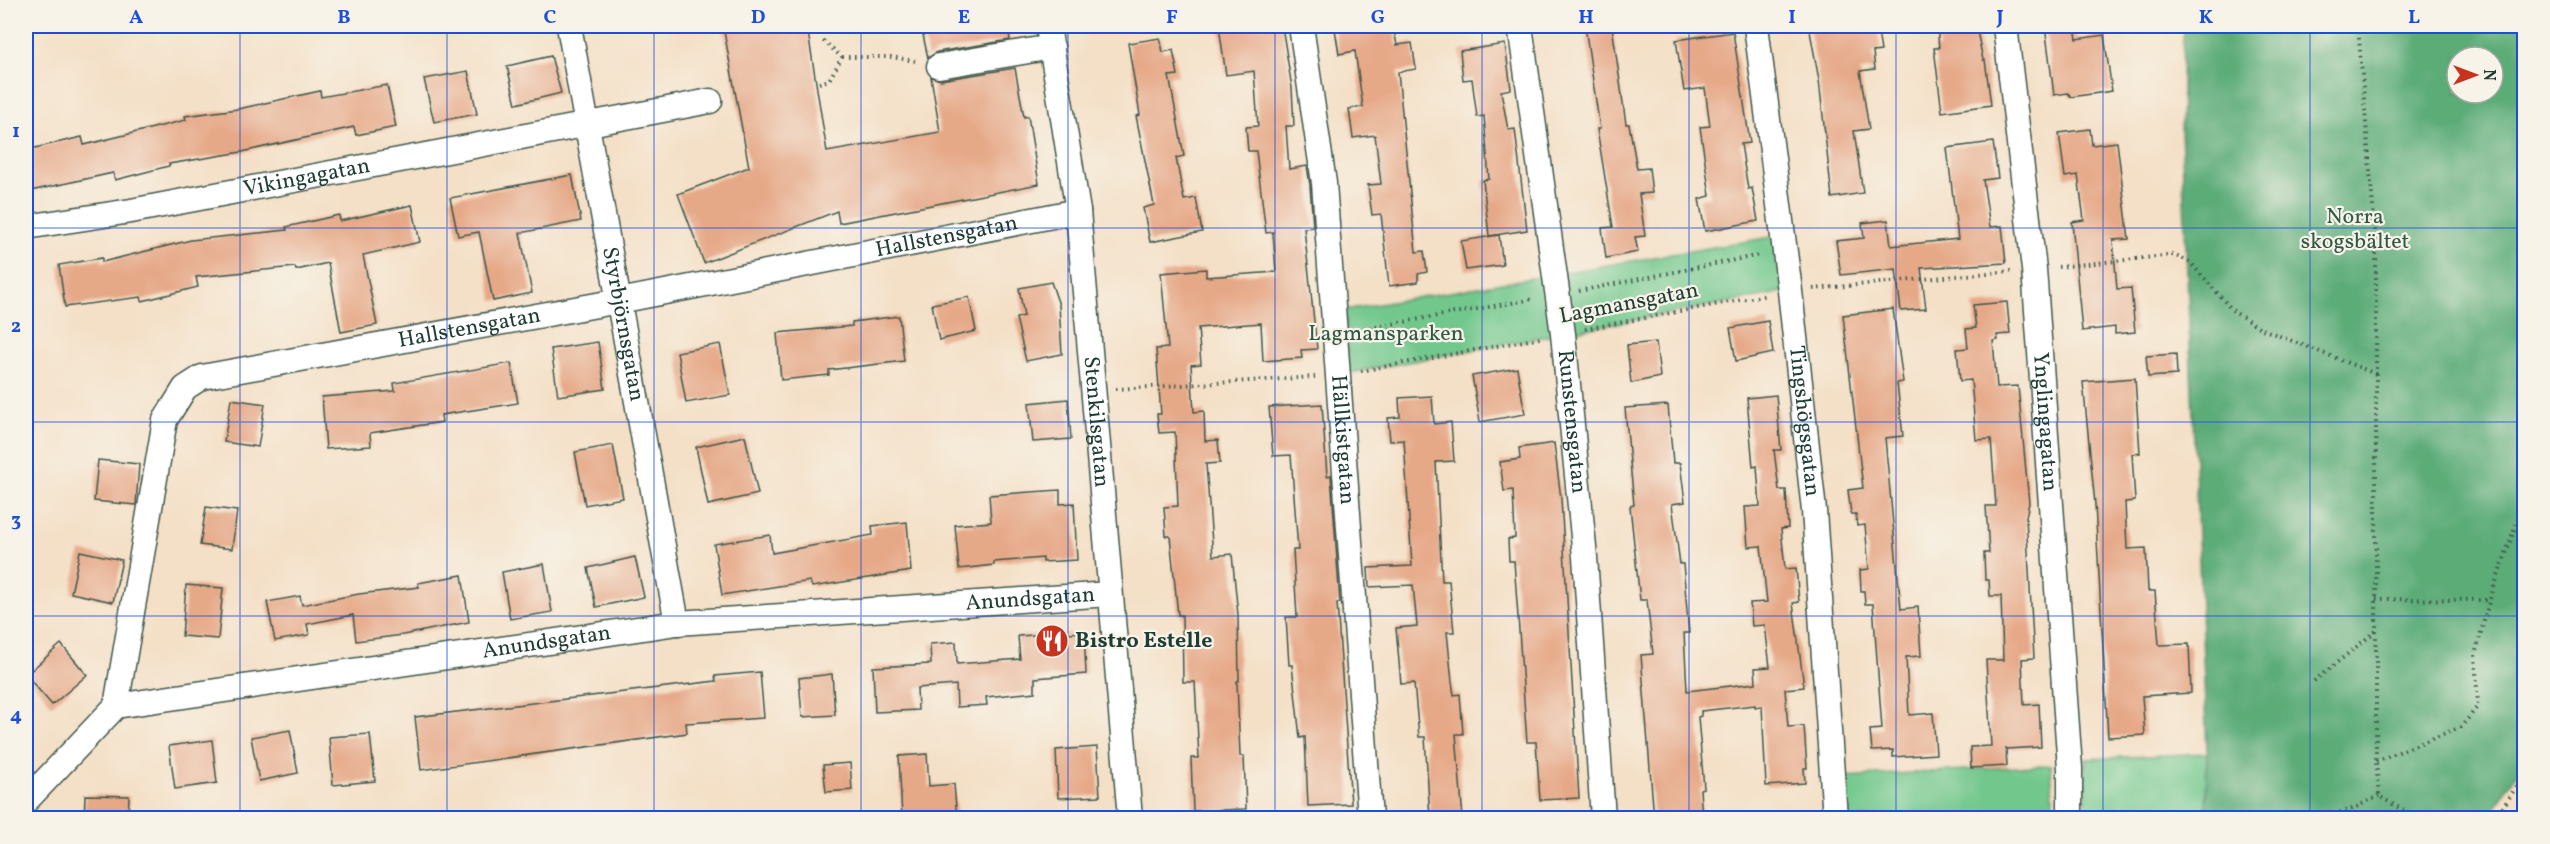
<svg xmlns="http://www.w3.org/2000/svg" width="2550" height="844" font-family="Vollkorn,serif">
<rect width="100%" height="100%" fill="#f7f3e8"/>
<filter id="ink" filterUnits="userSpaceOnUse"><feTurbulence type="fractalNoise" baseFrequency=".0167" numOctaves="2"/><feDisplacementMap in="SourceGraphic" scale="12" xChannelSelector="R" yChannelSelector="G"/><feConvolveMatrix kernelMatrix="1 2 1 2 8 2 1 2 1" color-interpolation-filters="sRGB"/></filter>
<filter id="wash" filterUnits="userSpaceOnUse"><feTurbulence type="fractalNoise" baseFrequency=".008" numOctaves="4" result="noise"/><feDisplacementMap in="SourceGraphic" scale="24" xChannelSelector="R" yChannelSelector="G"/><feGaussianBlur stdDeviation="1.35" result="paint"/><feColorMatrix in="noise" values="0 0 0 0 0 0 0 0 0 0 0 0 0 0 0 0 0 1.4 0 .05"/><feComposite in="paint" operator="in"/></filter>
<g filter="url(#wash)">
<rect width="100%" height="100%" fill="#f4e0c7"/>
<g fill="#71c78c" stroke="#488260" stroke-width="1.5">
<path d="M1783,235l7,56 -441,82 -4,-63z"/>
<path d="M2207,753l-1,65h-120l-1,-59z"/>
<path d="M2051,765l3,53h-207l-3,-41z"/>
</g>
<path fill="#5cac78" stroke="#3e7456" stroke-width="1.5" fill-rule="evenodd" d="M2183,26h341v736l-36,56h-282l1,-65 -26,-623zM2457,57h36v36h-36z"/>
<g id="blocks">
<g fill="#e6a988">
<path d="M723,26h84l20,126 113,-20 -9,-55 10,3 74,-12 9,49 4,-1 11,68 -200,39 -2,-12 -133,52 -26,-69 71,-27z"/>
<path d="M921,26h39l1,4 47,-4 2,14 -73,12 -9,6z"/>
<path d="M1219,26h63l10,62 2,38h-8l3,43 18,-3 3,19 3,42 -9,1 13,121 -16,1 1,8 -39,3 -2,-38 -63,5 3,36 -10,1 3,47 10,-1 1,30 13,-1 2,23 -14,1 7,92 19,-2 6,61 1,66h-2l3,75h4l2,53 -53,2 -2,-53h8l-4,-76h-12l-1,-67h-4l-8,-79h-4l-2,-29 14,-1 -3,-74 -16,1 -2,-19h4l-5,-65 12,-1 -7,-75 45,-4v8l70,-5 -3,-40 -7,1 -10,-82h-8l-2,-24 12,-1 -4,-55 -28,4z"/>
<path d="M1351,26h42l4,19 15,-2 4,26 -18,3 18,180 8,-1 3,21 -9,2v8l-29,4 -8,-72 -9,1 -4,-30 13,-1 -6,-49 -22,3 -4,-29 14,-2 -8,-56 -16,3 -4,-25z"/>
<path d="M1585,26h27l14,98h3l8,45 12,-1 3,25 -13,1 6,42 -10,1 3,15 -32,6 -4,-30 11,-1 -16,-98h3z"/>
<path d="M1809,26h68l4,25 -8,1 2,17 -15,2 9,58 -15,2 9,62 -31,5 -13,-118z"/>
<path d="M1937,26h39l7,34h2l6,45 -49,7 -8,-64h5z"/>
<path d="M2045,26h30l2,13 27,-4 8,56 -41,6 -3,-4 -14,2z"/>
<path d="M1733,32l17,111 -9,1 7,45 4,-1 6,33 -53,10 -6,-32 11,-3 -10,-69 10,-1 -5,-38 -21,3 -8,-51z"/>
<path d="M1160,38l3,14 10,-2 5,25 -9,1 15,80 -8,2 8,42 12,-2 6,34 -52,10 -7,-34 11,-3 -18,-89 4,-1 -12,-72z"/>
<path d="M1505,44l6,45 -10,2 7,39 7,-1 12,101 -38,6 -6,-56 6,-1 -5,-63 -7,1 -5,-38 -9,1 -3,-29z"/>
<path d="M551,56l10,37 -45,11 -9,-38z"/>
<path d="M468,71l9,43 -43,8 -10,-43z"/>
<path d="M387,85l9,42 -40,8 -2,-8 -112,25 -73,12v2l-54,14 -2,-7 -87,19v-42l56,-13 2,8 102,-25 -1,-4 53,-7 82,-18 1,6z"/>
<path d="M2090,129l2,16 25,-3 12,97 -16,1 4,49 14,-1 4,44 -20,2v-7l-33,4 -10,-109 12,-2 -6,-45 -13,2 -6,-44z"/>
<path d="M1993,142l5,36 -15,2 7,47 12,-1 4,37 -85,5 5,41 -25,2 -5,-42 -55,6 -5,-34 28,-3 -2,-15 26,-3 3,26 67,-7 -11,-91z"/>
<path d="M572,175l9,46 -61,12 12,60 -39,8 -14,-69 -21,4 -8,-38z"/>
<path d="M412,205l8,37 -57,13 14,70 -36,7 -13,-69 -32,7 -1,-3 -99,10 2,10 -56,14 -1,-4 -76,10 -6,-42 43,-7v4l89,-22 96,-10 -1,-3 53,-12 1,6z"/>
<path d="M1499,235l4,30 -37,5 -5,-29z"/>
<path d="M1051,282l8,23 3,49 -36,7 -10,-43 8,-2 -5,-28z"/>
<path d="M969,297l7,34 -37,9 -7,-36z"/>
<path d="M2007,302l3,32 -13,1 1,5 -5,1 4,46 21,-1 11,117 -3,14 8,141 -12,1 2,46 15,-1 2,43 -35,2 1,17 -36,2 -1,-21 21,-1 -5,-86h17l-2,-64h-11l-1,-16h-4l-1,-27h5l-3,-47h10l-5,-67 -15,1 -5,-60 -11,1 -3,-32 11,-1 -2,-19 10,-1 -3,-23z"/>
<path d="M1893,309l10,73 -6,1 6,53 -18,2 16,171 17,-2 3,49 -15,1 3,58 24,-2 3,41 -43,3v-7l-21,1 -2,-21 12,-1 -9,-125h-8l-1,-13h-3l-1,-21 9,-1 -4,-44 -8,1 -1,-12h-5l-3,-24 15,-2 -20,-173z"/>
<path d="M899,316l5,45 -75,9v5l-48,5 -4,-47 75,-7v-4z"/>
<path d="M1768,321l5,32 -37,8 -6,-33z"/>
<path d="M598,342l7,47 -47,7 -7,-47z"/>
<path d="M1656,342l4,35 -29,6 -4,-38z"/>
<path d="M720,344l10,51 -44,8 -9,-51z"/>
<path d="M2176,354l1,21 -29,2 -2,-21z"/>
<path d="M511,363l7,40 -77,12 1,7 -72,11 1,13 -45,3 -4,-52 73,-6 -1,-8z"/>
<path d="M1517,368l8,46 -45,8 -8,-46z"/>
<path d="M2135,378l5,75 -8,1 3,47 -10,1 2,47 19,-1 2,43h7l4,54 30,-1 2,49 -49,3 3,39 -37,2 -13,-233 -12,-122z"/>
<path d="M1776,395l5,55h-7l5,40h7l2,38 -7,1 4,40 11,-1 3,34 -6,1 11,84 -19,2 3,38 16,-1 3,42h-3l1,15 -39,3 -4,-80 -7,1v-2l-54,6v5l-3,1 6,71 -4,1 2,30h-48l-13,-164 12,-1 -6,-54h-7l-10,-94 4,-1 -9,-97 43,-3 5,58h7l5,39 -13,2 8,60h3l6,69h-5l3,58 69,-8 -1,-15 15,-1 -5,-42 -13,1 -2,-23 17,-1 -6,-56 -13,1 -3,-40 15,-1 -3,-40 -4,1 -6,-69z"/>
<path d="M1432,396l2,28 17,-2 3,39 -18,1 6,119h7l5,51h-7l5,50 2,13 6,-1 3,40h-7l7,85h-33l-5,-82h-6l-5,-54 -13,1 -5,-56 21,-2 -4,-41 -44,2 -1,-19 44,-2 -8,-126 -14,1 -2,-23 12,-1 -1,-19z"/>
<path d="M231,399l34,5 -7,43 -34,-5z"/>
<path d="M1068,399l3,40 -38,3 -4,-39z"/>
<path d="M1322,404l5,72 4,-1 9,128h-3l14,201 -43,2 -3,-69 -5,1 -8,-73h-3l-3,-48h11l-4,-67h5l-7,-95 -18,1 -4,-49z"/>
<path d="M745,436l13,58 -50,11 -12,-58z"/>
<path d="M1554,443l7,56 18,299 -39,2 -4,-58h-9l-13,-181h-5l-1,-22 7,-1 -2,-48 -9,1 -4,-29 20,-3 -1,-11z"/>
<path d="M613,445l10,53 -38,7 -10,-53z"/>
<path d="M98,460l41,4 -3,41 -42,-4z"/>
<path d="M1060,490v14l14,-1 3,57 -34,2v-4l-49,4v3l-35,4 -4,-44 36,-3 -2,-27z"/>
<path d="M206,507l31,4 -5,38 -32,-4z"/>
<path d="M907,522l4,49 -99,16 -2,-6 -88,14 -8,-51 56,-9 2,18 101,-18 -1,-9z"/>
<path d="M80,551l42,9 -9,42 -42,-9z"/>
<path d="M635,557l9,40 -48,10 -8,-39z"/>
<path d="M544,564l8,48 -42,7 -8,-47z"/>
<path d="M462,575l7,47 -66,13 -47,6 -3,-26 -46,9 2,11 -34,6 -8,-39 33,-6 2,9 57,-11 60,-7 -1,-4z"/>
<path d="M186,585l37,3 -5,51 -36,-3z"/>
<path d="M1084,632l2,42 -51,4v14l-49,5 1,8 -30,2 -1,-22 -39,3 1,22 -43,2 -2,-45 58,-3 -1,-20 26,-2 1,22 63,-5 -2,-23z"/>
<path d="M61,644l26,31 -35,30 -26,-30z"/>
<path d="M760,672l4,46 -78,5 1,10 -266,37 -6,-53 301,-36 -1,-5z"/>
<path d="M832,674l3,41 -33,2 -3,-39z"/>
<path d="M290,730l8,43 -39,8 -8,-44z"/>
<path d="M370,734l5,47 -42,4 -4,-48z"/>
<path d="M212,740l5,43 -42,6 -6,-43z"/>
<path d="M1097,747l3,49 -42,2 -2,-48z"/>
<path d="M927,754l2,32 25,-2 3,35h-55l-3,-63z"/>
<path d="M850,763l2,27 -26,2 -3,-27z"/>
<path d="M85,795l44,1 -1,23h-44z"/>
</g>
</g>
</g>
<g filter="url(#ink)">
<use href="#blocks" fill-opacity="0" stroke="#3f554a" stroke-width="1.5"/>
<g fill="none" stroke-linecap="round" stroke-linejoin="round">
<g stroke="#3f554a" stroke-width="27">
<g id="minor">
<path id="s1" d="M569,26l108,597"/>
<path id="s2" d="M1048,26l30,185 52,607"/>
<path id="s3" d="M1301,26l23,157 46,635"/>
<path id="s4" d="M1520,26l43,308 22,223 18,261"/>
<path id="s5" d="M1756,26l34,265 24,220 21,307"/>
<path id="s6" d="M2005,26l29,243 36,499v50"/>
<path d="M939,66l113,-19"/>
<path id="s7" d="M26,227l105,-16 579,-110"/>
<path id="s8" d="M116,706l49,-286 20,-32 17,-11 417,-76 459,-90"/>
<path id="s9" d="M26,801l90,-95 561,-83 433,-29"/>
</g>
</g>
<g stroke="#3f554a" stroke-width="4" stroke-dasharray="1.5 4.5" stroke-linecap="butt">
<path d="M2358,26l18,217v518l3,35 37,22"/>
<path d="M842,57h49l24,4"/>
<path d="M819,83l10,-3 13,-23 -21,-18"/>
<path d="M2058,267l115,-12 17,7 44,50 28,17 114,45"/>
<path d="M1813,289l198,-18"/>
<path d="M1579,291l181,-36"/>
<path d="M1585,329l182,-34"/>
<path d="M1358,330l176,-31"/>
<path d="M1361,371l179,-33"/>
<path d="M1116,389l199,-12"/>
<path d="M2376,599l113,1"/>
<path d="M2314,681l62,-50"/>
<path d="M2376,761l85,-34 17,-21 -3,-51 14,-53 35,-101"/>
<path d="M2316,818l36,-9 27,-13"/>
<path d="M2496,818l28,-43"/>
</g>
<use href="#minor" stroke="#fff" stroke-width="24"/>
</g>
</g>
<path fill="none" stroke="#1d4ed8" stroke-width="1.5" stroke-opacity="0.55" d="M240,26v792M447,26v792M654,26v792M861,26v792M1068,26v792M1275,26v792M1482,26v792M1689,26v792M1896,26v792M2103,26v792M2310,26v792M26,228h2498M26,422h2498M26,616h2498"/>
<defs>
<g id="restaurant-disc" transform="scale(1.725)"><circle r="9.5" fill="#c8321e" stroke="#f7f3e8"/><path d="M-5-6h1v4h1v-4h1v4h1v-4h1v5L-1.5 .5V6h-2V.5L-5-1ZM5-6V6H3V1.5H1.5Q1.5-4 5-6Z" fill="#fff"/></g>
</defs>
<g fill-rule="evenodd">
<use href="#restaurant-disc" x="1052" y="641"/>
</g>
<g text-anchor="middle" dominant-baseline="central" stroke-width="4.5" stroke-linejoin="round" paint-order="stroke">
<g font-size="22" fill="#1f3d34" stroke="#f7f3e8">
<text stroke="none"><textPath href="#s7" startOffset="285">Vikingagatan</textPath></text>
<text stroke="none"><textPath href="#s8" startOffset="1106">Hallstensgatan</textPath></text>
<text transform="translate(1629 304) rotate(-11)">Lagmansgatan</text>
<text stroke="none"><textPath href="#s1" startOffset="303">Styrbjörnsgatan</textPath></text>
<text stroke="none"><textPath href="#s8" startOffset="620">Hallstensgatan</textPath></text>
<text stroke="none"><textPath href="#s2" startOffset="399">Stenkilsgatan</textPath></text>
<text stroke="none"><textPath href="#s4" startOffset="399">Runstensgatan</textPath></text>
<text stroke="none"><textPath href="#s5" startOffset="398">Tingshögsgatan</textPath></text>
<text stroke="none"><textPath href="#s6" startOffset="398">Ynglingagatan</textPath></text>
<text stroke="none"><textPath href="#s3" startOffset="416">Hällkistgatan</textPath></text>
<text stroke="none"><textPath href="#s9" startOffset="1052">Anundsgatan</textPath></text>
<text stroke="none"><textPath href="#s9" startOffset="566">Anundsgatan</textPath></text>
</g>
<g font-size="22" fill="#2f5946" stroke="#f7f3e8">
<text x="2355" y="217">Norra<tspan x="2355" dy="25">skogsbältet</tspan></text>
<text x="1386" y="334">Lagmansparken</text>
</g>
<g font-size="22" font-weight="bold" fill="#1f3d34" stroke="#f7f3e8" text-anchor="start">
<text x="1075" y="641">Bistro Estelle</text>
</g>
</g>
<rect width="2550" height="844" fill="none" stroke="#f7f3e8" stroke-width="66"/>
<g transform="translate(2475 75) rotate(90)"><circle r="28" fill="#f7f3e8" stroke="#a1aaa0" stroke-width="1.5"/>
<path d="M0-4.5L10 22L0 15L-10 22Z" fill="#c8321e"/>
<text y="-9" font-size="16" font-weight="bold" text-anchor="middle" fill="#1f3d34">N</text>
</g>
<rect x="33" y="33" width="2484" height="778" fill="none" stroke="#1d4ed8" stroke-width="2"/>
<g font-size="20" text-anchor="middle" font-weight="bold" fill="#1d4ed8">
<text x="136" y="23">A</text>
<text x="344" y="23">B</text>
<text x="550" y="23">C</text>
<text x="758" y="23">D</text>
<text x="964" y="23">E</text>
<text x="1172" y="23">F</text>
<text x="1378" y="23">G</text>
<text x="1586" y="23">H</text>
<text x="1792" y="23">I</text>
<text x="2000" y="23">J</text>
<text x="2206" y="23">K</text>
<text x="2414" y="23">L</text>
<text x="16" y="137">1</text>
<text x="16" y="332">2</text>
<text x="16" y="526">3</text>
<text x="16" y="721">4</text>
</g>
</svg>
